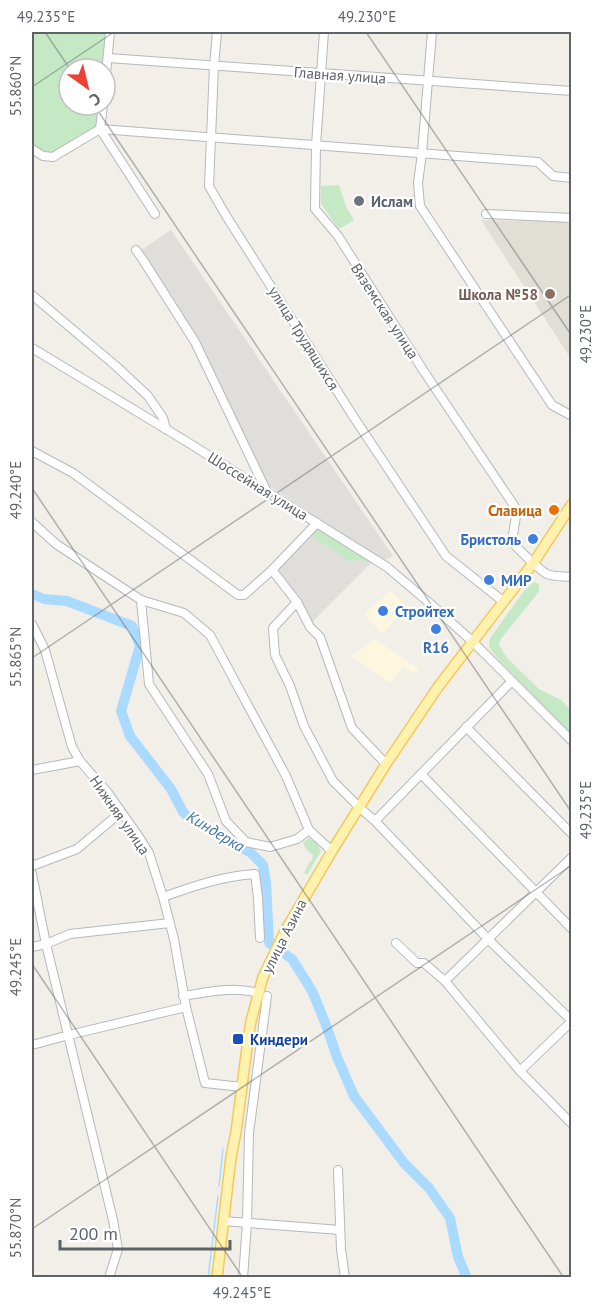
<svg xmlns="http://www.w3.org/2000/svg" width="603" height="1309" font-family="'PT Sans',sans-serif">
<rect width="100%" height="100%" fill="#f1efe8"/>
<g fill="#fef7e0">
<path d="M391,591l12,12 -1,8 -20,23 -18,-20z"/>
<path d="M374,640h2l43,29 -4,5 -12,-7 -13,16 -39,-27z"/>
</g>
<g fill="#e0deda">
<path d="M171,230l222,326 -10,5 -115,-76 -72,-148 -55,-87z"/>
<path d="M318,527l54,35 -64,64 -31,-59z"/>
</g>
<path fill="#e1ded6" d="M481,220l86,2 5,8 -1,129z"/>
<g fill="#c5e8c5">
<path d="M32,32h73l-3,37h-33v36h31l-2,21 -50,30 -16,-10z"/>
<path d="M339,185l7,22 8,13 -15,9 -18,-25v-18z"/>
<path d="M323,529l18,12v4l15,4 13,12 -10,-1 -8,2 -35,-23 -3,-5z"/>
<path d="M534,582l5,2v6l-2,4 -37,46 -1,5 8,13 32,31 22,11 10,10v24l-73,-75 -9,-12 1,-9 34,-47z"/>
<path d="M309,838l7,4 5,9 -14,24 -3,-2 5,-10 3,-3 1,-5 -7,-6 -3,-7z"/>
</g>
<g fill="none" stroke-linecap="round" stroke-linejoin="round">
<g stroke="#aadaff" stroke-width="1.5">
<path d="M219,1186l4,-37"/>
<path d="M208,1278l10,-82"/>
</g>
<path stroke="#aadaff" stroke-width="10" d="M32,594l12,5 23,2 65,25 8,20 -19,65 9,25 41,53 12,23 9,8 59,33 12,12 3,18 3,60 23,16 14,22 7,12 13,32 11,32 17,39 50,67 25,25 21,30 8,39 9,21"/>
<g stroke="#b5b8bc" stroke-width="10">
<g id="minor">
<path d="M217,32l-3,34 -5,120 16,28 128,202 93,140 58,46"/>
<path d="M324,32l-8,113 -1,64 23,27 85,134 94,140 -5,31c3,6 29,30 35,33 7,3 17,2 25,3"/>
<path d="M432,32l-10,121 -4,30 2,23 132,199 20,11"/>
<path d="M108,58l464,33"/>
<path d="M105,84l5,-52"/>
<path d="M103,105l-3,24 55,85"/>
<path d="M100,129l438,33 15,14 19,2"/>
<path d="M32,149l11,7 10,1 47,-28"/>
<path d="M486,214l86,4"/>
<path d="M136,250l7,10 52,82 71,148"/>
<path d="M32,295l85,72 31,29 15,22 3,11"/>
<path d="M32,348l152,92 203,127 46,39 40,36 99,99"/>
<path d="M32,451l41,22 165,122h6l28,-25 45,-47"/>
<path d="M32,522l24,22 85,56 43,13 26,22 76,141 23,54 23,21"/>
<path d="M272,570l25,32 13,25 10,10 32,91 34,36"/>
<path d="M141,600l8,84 59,90 18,47 20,21 24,5 27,-8 12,-9"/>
<path d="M297,602l-24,26 2,27 15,31 14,40 29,55 26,26 16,14 113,118 84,82"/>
<path d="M32,624l13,26 27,97 8,14 28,32 31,44 10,16 14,44 11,42 12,68 19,76 37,4"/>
<path d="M466,727l106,107"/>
<path d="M32,770l48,-9"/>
<path d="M421,774l151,155"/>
<path d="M375,821l137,-140"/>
<path d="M32,866l45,-17 44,-37"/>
<path d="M32,874l14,70 67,276 5,29 -9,29"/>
<path d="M163,897c31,-11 60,-21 92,-23l3,24 2,40"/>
<path d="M396,943l21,20h7l21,18 75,90 52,53"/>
<path d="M32,947l14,-3 24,-10 100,-11"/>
<path d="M445,981l127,-124"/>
<path d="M183,996c26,-4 50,-10 75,-3"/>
<path d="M32,1045l37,-10 117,-28"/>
<path d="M520,1071l52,-50"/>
<path d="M338,1170l3,79 4,29"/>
<path d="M223,1221l117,9"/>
<path d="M243,1278l4,-55 2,-90 18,-137"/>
</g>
</g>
<g stroke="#f2c960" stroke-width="12">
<path id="major" d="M217,1278l14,-121 5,-25 12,-92 3,-19 12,-44 22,-46 47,-80 54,-87 52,-77 96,-125 38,-58"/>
</g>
<use href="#minor" stroke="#fff" stroke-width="8"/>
<use href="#major" stroke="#fff2af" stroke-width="9"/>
</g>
<path fill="none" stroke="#5f6368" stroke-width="1.5" stroke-opacity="0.45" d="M45,32l25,37M366,32l206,304M32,87l82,-55M94,105l478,708M32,488l532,790M32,658l540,-364M32,964l211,314M32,1229l540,-364"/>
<circle fill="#6b7280" stroke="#fff" stroke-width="2" cx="359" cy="201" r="6"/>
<circle fill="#8d6e63" stroke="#fff" stroke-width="2" cx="550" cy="294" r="6"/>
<circle fill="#e8710a" stroke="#fff" stroke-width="2" cx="554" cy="510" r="6"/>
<g fill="#3f7fe0" stroke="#fff" stroke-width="2">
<circle cx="533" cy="539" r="6"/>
<circle cx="489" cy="580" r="6"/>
<circle cx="383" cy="611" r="6"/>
<circle cx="436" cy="629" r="6"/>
</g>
<rect fill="#1a4fb4" stroke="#fff" stroke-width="2" x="232" y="1033" width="12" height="12" rx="3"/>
<g text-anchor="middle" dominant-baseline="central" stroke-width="4.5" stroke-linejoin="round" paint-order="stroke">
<g font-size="15" fill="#5f6368" stroke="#fff">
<text transform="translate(340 75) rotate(4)">Главная улица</text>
<text transform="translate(385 311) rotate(57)">Вяземская улица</text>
<text transform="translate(304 338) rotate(58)">улица Трудящихся</text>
<text transform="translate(258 486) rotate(32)">Шоссейная улица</text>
<text transform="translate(120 815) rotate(55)">Нижняя улица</text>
<text transform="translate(284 936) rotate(-63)">улица Азина</text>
</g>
<g font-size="15" font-weight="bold" fill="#5b616d" stroke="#fff" text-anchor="start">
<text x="371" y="201">Ислам</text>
</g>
<g font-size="15" font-weight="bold" fill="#785e54" stroke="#fff" text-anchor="end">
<text x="538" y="294">Школа №58</text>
</g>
<g font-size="15" font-weight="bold" fill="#c56008" stroke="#fff" text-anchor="end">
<text x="542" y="510">Славица</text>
</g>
<g font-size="15" font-weight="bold" fill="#366cbe" stroke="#fff" text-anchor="start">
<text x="521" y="539" text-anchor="end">Бристоль</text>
<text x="501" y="580">МИР</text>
<text x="395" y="611">Стройтех</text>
<text x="436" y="647" text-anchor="middle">R16</text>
</g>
<g font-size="15" font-weight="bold" fill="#164399" stroke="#fff" text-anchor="start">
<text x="250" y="1039">Киндери</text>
</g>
<g font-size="16" font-style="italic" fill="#4174aa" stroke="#fff">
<text transform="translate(216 831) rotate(31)">Киндерка</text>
</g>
</g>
<rect width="603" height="1309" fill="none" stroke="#ffffff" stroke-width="66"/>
<g transform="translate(87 87) rotate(146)"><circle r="28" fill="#ffffff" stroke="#bfc1c3" stroke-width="1.5"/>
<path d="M0-4.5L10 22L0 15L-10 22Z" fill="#ea4335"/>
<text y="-9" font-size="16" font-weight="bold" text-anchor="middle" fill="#5f6368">С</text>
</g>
<path d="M60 1240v9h170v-9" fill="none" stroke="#5f6368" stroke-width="3"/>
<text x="69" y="1240" font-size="18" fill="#5f6368" stroke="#ffffff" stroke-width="4.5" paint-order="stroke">200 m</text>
<rect x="33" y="33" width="537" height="1243" fill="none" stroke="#5f6368" stroke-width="2"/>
<g font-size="15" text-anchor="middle" fill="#5f6368">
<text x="46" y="22">49.235°E</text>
<text x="367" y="22">49.230°E</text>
<text transform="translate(16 86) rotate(-90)" y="5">55.860°N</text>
<text transform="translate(586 334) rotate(-90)" y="5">49.230°E</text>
<text transform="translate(16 490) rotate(-90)" y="5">49.240°E</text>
<text transform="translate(16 657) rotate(-90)" y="5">55.865°N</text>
<text transform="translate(586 810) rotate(-90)" y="5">49.235°E</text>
<text transform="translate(16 967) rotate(-90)" y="5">49.245°E</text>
<text transform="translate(16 1228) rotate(-90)" y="5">55.870°N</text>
<text x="242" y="1298">49.245°E</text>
</g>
</svg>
